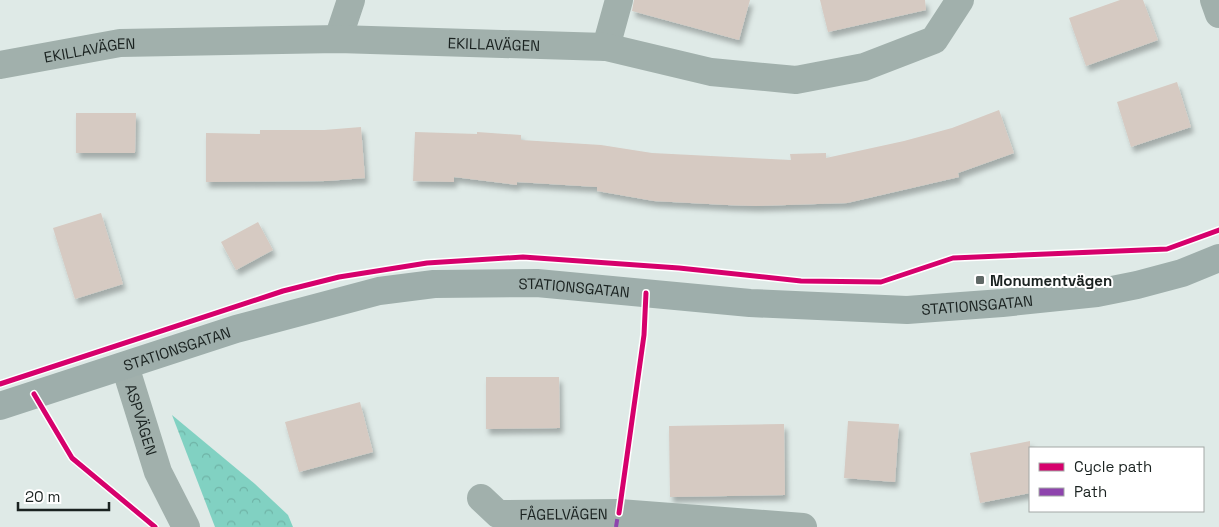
<svg xmlns="http://www.w3.org/2000/svg" width="1219" height="527" font-family="'Space Grotesk',sans-serif">
<defs>
<pattern id="forest-crowns" width="20" height="18" patternUnits="userSpaceOnUse" patternTransform="scale(1.25)"><rect width="20" height="18" fill="#81d1c2"/><path d="M2 6a3 3 0 1 1 6 0M12 15a3 3 0 1 1 6 0" fill="none" stroke="#6fb3a6"/></pattern>
<filter id="shadow"><feDropShadow dx="3" dy="5.5" stdDeviation="2.5" flood-color="#0004"/></filter>
</defs>
<rect width="100%" height="100%" fill="#dfeae7"/>
<path fill="url(#forest-crowns)" d="M172,415l83,69 33,31 5,12h-78z"/>
<g fill="#d6cac2" filter="url(#shadow)">
<path d="M634,0h116l-11,40 -107,-29z"/>
<path d="M820,0h105l1,10 -98,22z"/>
<path d="M1120,0h23l15,40 -72,26 -17,-48z"/>
<path d="M1177,82l14,45 -60,20 -14,-45z"/>
<path d="M999,110l15,43 -56,20 1,4 -112,26 -91,3 -29,-1 -73,-4 -57,-10v-4l-80,-5v3l-63,-8v5l-41,-1 2,-49 62,2v-2l44,3v5l80,5 51,8 139,7 -1,-6 36,-1v5l78,-17 48,-13z"/>
<path d="M76,113h60l-1,40h-59z"/>
<path d="M361,127l4,51 -38,3 -121,1v-49l54,1v-4h64z"/>
<path d="M101,213l22,71 -48,15 -22,-71z"/>
<path d="M258,222l15,28 -37,20 -15,-28z"/>
<path d="M486,377h73l1,51 -74,1z"/>
<path d="M360,402l13,50 -74,20 -14,-50z"/>
<path d="M848,421l51,3 -4,58 -51,-4z"/>
<path d="M784,424l1,71 -115,2 -1,-71z"/>
<path d="M1030,441v52l-50,10 -10,-50z"/>
</g>
<g fill="none" stroke-linecap="round" stroke-linejoin="round">
<g stroke="#a1b0ac" stroke-width="28">
<path d="M1214,0l5,14"/>
<path d="M338,39l13,-39"/>
<path d="M606,47l13,-47"/>
<path id="s1" d="M0,65l120,-22 218,-4 268,8 105,25 85,8 68,-13 70,-27 26,-40"/>
<path id="s2" d="M125,366l33,106 28,55"/>
<path id="s3" d="M481,498l17,16 121,-1 184,14"/>
</g>
<path stroke="#9eaeab" stroke-width="28" id="s4" d="M0,406l236,-77 143,-38 55,-7 103,-1 213,20 157,7 95,-7 95,-10 40,-8 45,-12 37,-15"/>
<path stroke="#8e44ad" stroke-width="4" stroke-dasharray="8 4" stroke-linecap="butt" d="M616,527l3,-19"/>
<g stroke="#fff" stroke-width="8">
<g id="cycleway">
<path d="M0,384l283,-93 56,-14 88,-14 96,-6 156,11 122,13 80,1 72,-24 214,-9 52,-19"/>
<path d="M34,394l38,64 83,69"/>
<path d="M619,513l25,-178 2,-42"/>
</g>
</g>
<use href="#cycleway" stroke="#d6006c" stroke-width="5"/>
</g>
<rect fill="#5f6866" stroke="#fff" stroke-width="2" x="975" y="275" width="10" height="10" rx="2.5"/>
<g text-anchor="middle" dominant-baseline="central" stroke-width="4" stroke-linejoin="round" paint-order="stroke">
<g font-size="15" fill="#1a2220" stroke="#fff">
<text stroke="none"><textPath href="#s1" startOffset="496">EKILLAVÄGEN</textPath></text>
<text stroke="none"><textPath href="#s1" startOffset="91">EKILLAVÄGEN</textPath></text>
<text stroke="none"><textPath href="#s4" startOffset="592">STATIONSGATAN</textPath></text>
<text stroke="none"><textPath href="#s4" startOffset="996">STATIONSGATAN</textPath></text>
<text stroke="none"><textPath href="#s4" startOffset="186">STATIONSGATAN</textPath></text>
<text stroke="none"><textPath href="#s2" startOffset="56">ASPVÄGEN</textPath></text>
<text stroke="none"><textPath href="#s3" startOffset="89">FÅGELVÄGEN</textPath></text>
</g>
<g font-size="15" font-weight="bold" fill="#1a2220" stroke="#fff" text-anchor="start">
<text x="990" y="280">Monumentvägen</text>
</g>
</g>
<rect x="1029" y="447" width="175" height="65" fill="#ffffff" stroke="#a3a7a6"/>
<rect x="1039" y="463" width="25" height="8" fill="#d6006c" stroke="#a3a7a6"/>
<text x="1074" y="472" font-size="15" fill="#1a2220">Cycle path</text>
<rect x="1039" y="488" width="25" height="8" fill="#8e44ad" stroke="#a3a7a6"/>
<text x="1074" y="497" font-size="15" fill="#1a2220">Path</text>
<path d="M18 502v8h91v-8" fill="none" stroke="#1a2220" stroke-width="2.5"/>
<text x="25" y="502" font-size="15" fill="#1a2220" stroke="#ffffff" stroke-width="4" paint-order="stroke">20 m</text>
</svg>
